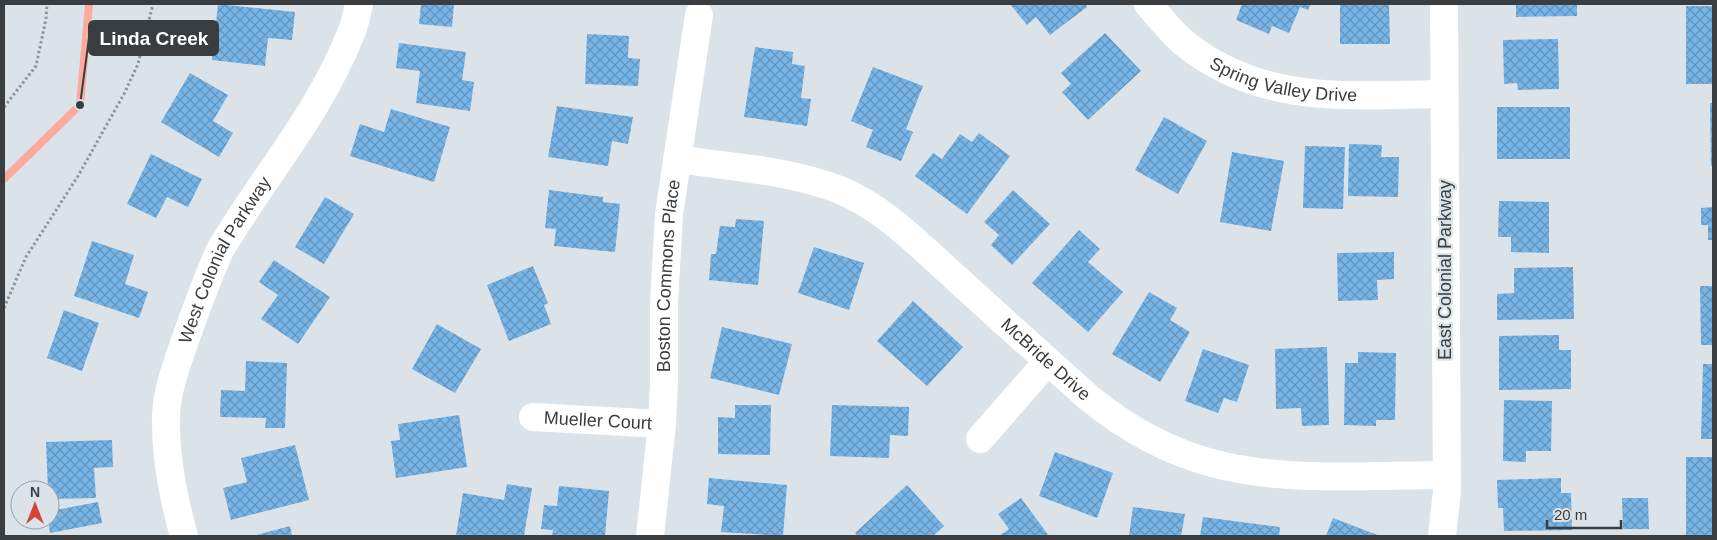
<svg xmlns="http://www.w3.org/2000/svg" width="1717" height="540" font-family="Helvetica,sans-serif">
<defs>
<pattern id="building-cross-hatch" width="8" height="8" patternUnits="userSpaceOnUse" patternTransform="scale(1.25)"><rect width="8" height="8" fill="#77b5e7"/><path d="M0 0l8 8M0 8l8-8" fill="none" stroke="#6394bd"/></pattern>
</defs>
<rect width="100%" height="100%" fill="#dbe3e9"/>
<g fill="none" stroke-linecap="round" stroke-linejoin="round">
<path stroke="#fbab9e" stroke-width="8" d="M4,179l76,-74 9,-101"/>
</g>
<g fill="url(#building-cross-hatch)">
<path d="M218,4l77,8 -3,28 -24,-2 -3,28 -53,-6z"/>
<path d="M421,4h33l-2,23 -33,-3z"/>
<path d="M1010,4h75l2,3 -37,28 -14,-18 -9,8z"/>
<path d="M1242,4h69l-3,6 -8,-3 -11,26 -17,-7 -3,8 -33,-14z"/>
<path d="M1340,4h49l1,40h-50z"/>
<path d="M1516,4h61v12l-61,1z"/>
<rect x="1686" y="6" width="27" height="78"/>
<path d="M1105,33l36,38 -53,49 -26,-28 9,-8 -10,-11z"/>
<path d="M587,34l42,2 -1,22 12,1 -2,27 -53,-2z"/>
<path d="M1558,39l1,50 -41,1 -1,-7 -13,1 -1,-44z"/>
<path d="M399,43l67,9 -4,28 12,2 -4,29 -54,-8 4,-32 -24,-3z"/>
<path d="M755,47l38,5 -1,12 13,2 -4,32 10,1 -4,27 -63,-9z"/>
<path d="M873,67l50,19 -17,43 7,3 -12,29 -35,-14 7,-17 -22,-9z"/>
<path d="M190,73l38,22 -15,26 20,12 -14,24 -58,-35z"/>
<path d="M1710,103h3v63h-2z"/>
<path d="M557,106l76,11 -5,27 -16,-3 -4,25 -60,-9z"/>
<rect x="1497" y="107" width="73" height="52"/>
<path d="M391,109l59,18 -16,55 -84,-26 10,-32 24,8z"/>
<path d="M1164,117l43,24 -29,53 -43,-24z"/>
<path d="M979,133l31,23 -43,58 -52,-38 18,-23 9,6 18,-25 12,8z"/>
<path d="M1349,144l33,1 -1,12h18l-1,40 -50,-1z"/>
<path d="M1305,146l40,1 -2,62 -40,-1z"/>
<path d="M1232,152l52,9 -13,70 -51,-9z"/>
<path d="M151,154l51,25 -14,28 -21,-10 -11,21 -29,-14z"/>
<path d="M549,190l54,7v5l17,2 -5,48 -61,-6 2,-17 -11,-1z"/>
<path d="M1013,190l37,34 -38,41 -21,-20 8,-10 -15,-13z"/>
<path d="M325,197l29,17 -30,50 -29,-17z"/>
<path d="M1499,201l50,1v51l-38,-1v-15h-13z"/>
<path d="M1713,207v33h-5v-15h-7v-17z"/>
<path d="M736,219l28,2 -6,64 -49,-5 2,-26h5l4,-28 15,1z"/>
<path d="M1079,230l21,19 -12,13 35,30 -35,40 -56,-49z"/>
<path d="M92,241l42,14 -9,29 23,8 -9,26 -65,-22z"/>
<path d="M814,247l50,16 -15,47 -51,-17z"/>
<path d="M1394,252v27l-17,1 1,20 -40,1 -1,-48z"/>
<path d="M274,260l56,37 -32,47 -37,-25 17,-24 -19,-13z"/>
<path d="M533,266l15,37 -4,2 7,19 -42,17 -22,-56z"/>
<path d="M1573,267l1,52 -77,1v-26l17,-1v-25z"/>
<path d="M1700,286h13v59h-12z"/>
<path d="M1149,292l28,16 -7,12 20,12 -30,50 -48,-28z"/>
<path d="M913,301l50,46 -36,39 -50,-45z"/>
<path d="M64,310l35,13 -17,48 -35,-13z"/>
<path d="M437,324l44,25 -26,44 -43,-24z"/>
<path d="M722,327l70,17 -13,51 -69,-17z"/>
<path d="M1559,335v15h12v39l-72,1v-54z"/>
<path d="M1327,347l2,78 -27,1 -1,-18 -25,1 -1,-60z"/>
<path d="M1203,349l46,16 -12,37 -13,-4 -6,15 -33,-12z"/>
<path d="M1358,352l38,1 -1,67h-19v6l-32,-1 1,-62h13z"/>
<path d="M246,361l41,2 -2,65h-20l1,-10 -46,-1 1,-27 24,1z"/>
<path d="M1703,364h10v75h-12z"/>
<path d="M1504,400l48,1 -1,50h-25v11l-23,-1z"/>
<path d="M735,405h36l-1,50 -52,-1v-37l17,1z"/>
<path d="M832,405l77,2 -1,29 -18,-1 -1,23 -59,-2z"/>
<path d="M459,415l8,52 -71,11 -5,-37 9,-1 -2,-16z"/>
<path d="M112,440l1,27 -19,1 2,30 -46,1v-9h-2l-2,-48z"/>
<path d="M295,445l14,55 -78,20 -8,-32 24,-6 -6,-24z"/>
<path d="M1055,452l58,21 -16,45 -58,-22z"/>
<rect x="1686" y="457" width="27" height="78"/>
<path d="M709,478l78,7 -4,51 -62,-4 3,-26 -17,-2z"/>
<path d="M1561,478v15h10l1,37 -68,1 -1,-23h-5l-1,-28z"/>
<path d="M507,484l25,4 -8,48h-68l7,-43 41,7z"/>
<path d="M907,485l37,41 -11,10h-75l-3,-3z"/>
<path d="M559,486l50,5 -4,45h-53l1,-6 -12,-1 3,-24 13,1z"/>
<path d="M1021,498l28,38h-50l10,-7 -11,-15z"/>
<path d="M1622,498h26l1,31h-26z"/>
<path d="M98,502l4,21 -52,10 -2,-13h2v-9z"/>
<path d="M1133,507l52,7 -4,22h-52z"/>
<path d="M1203,517l77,10 -1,9h-79z"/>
<path d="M1333,518l47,18h-54z"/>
<path d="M290,526l2,10h-39z"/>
</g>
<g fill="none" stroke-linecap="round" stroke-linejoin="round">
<g stroke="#90969a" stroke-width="3" stroke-dasharray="2.5 2.5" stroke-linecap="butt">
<path d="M4,107l32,-41 10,-47 1,-15"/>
<path d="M4,308l22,-51 52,-81 46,-82 14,-30 15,-60"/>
</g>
<g stroke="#fff" stroke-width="28">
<path id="s1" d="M1148,4c11,13 23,28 36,39 78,63 167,52 260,51"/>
<path id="s2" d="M677,159c53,8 113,11 163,31 46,19 81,57 117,89 44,40 88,80 132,119 37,30 78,53 123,65 73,20 160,12 235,12"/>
<path id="s3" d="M533,417l129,7"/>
<path d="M980,439l68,-78"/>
<path id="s4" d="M184,536c-11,-39 -19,-78 -18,-120 1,-29 13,-57 22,-84 10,-28 20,-55 32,-82 42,-71 101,-139 131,-217 4,-9 6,-19 8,-29"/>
<path id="s5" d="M650,536l12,-112 2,-40v-80l5,-90 30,-199"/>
<path d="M1442,536l5,-45 -3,-487"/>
</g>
</g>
<g text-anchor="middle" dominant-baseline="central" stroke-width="4.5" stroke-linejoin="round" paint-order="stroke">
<g font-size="18" fill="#3a3d3f" stroke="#dbe3e9">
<text stroke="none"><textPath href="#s1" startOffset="162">Spring Valley Drive</textPath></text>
<text stroke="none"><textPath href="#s4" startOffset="290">West Colonial Parkway</textPath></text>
<text transform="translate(1445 270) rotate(-90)">East Colonial Parkway</text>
<text stroke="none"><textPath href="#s5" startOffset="261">Boston Commons Place</textPath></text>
<text stroke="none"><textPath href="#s2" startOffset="434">McBride Drive</textPath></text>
<text stroke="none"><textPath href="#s3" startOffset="65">Mueller Court</textPath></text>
</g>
</g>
<path fill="none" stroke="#3a3d3f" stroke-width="2" d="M80 105L89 38"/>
<circle fill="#3a3d3f" stroke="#dbe3e9" stroke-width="2" cx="80" cy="105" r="5"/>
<rect fill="#3a3d3f" stroke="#3a3d3f" stroke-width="2" x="89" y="21" width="129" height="34" rx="5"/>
<g font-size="19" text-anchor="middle" font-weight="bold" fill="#fff">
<text x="154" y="45">Linda Creek</text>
</g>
<rect width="1717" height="540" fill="none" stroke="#3a3d3f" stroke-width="10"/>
<g transform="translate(35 505)"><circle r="24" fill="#dbe3e9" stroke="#9ba1a5"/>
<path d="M0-4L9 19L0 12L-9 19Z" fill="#d24537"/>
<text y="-8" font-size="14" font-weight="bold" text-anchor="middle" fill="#3a3d3f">N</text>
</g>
<path d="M1547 520v8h74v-8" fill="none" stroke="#3a3d3f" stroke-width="2.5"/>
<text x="1554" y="520" font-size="15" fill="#3a3d3f" stroke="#dbe3e9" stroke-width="4" paint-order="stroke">20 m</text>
</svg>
